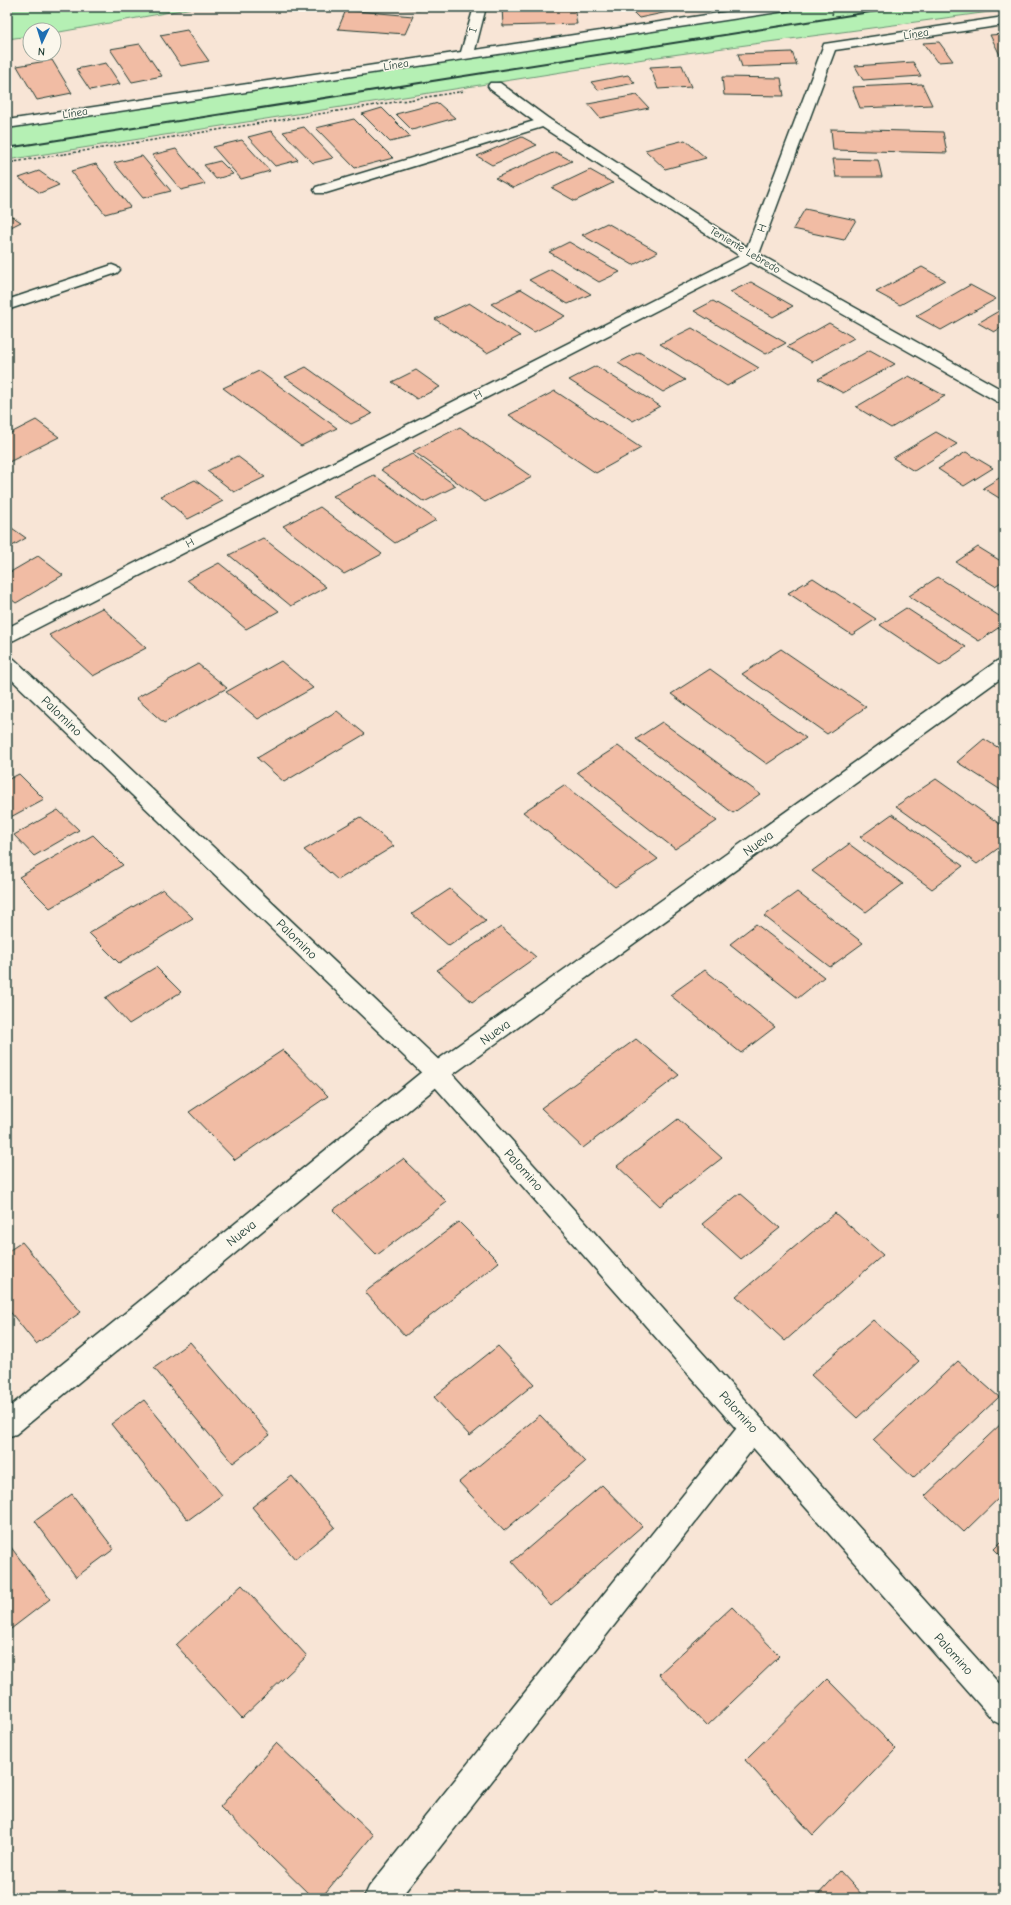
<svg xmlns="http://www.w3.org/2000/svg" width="1011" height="1905" font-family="'Comic Neue',sans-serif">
<rect width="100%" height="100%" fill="#f8e5d6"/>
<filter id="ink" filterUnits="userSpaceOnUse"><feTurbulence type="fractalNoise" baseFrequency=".025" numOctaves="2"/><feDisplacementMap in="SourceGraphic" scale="8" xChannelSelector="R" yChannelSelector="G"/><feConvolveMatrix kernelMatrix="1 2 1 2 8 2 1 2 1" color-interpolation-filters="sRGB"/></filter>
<g filter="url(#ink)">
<g fill="#b5f0b4" stroke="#6a9674">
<path d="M7,7h191l-144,26v-3h-24v6l-23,3z"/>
<path d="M778,7h226v3l-354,48 -643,102v-39z"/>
</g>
<g fill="#f1bca4" stroke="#1f3d34">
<path d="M380,7h42l-2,3z"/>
<path d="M502,7h72l3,17 -74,2z"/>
<path d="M628,7h36l4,5 -29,6z"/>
<path d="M346,10l67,6 -8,18 -67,-5z"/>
<path d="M187,30l22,31 -28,5 -21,-31z"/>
<path d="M1004,34v27h-1l-13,-26z"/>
<path d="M939,42l14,19 -16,1 -14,-19z"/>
<path d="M140,44l22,32 -30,6 -22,-33z"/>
<path d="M792,52l5,13 -55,2 -4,-13z"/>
<path d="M52,60l20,33 -35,7 -20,-34z"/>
<path d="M913,62l8,14 -58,4 -8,-14z"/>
<path d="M106,63l14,21 -30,6 -14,-21z"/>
<path d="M682,65l9,22 -33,2 -8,-22z"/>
<path d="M628,75l7,8 -37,7 -7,-8z"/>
<path d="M722,77l59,1 3,18 -60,-1z"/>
<path d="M922,84l10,21 -72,3 -8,-21z"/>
<path d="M637,95l12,13 -49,10 -12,-14z"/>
<path d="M438,103l17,15 -43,12 -16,-16z"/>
<path d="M382,108l29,29 -21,5 -28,-28z"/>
<path d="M354,119l39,39 -38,10 -39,-40z"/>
<path d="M304,127l29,31 -20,5 -30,-31z"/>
<path d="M831,129l112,3 4,21 -114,-3z"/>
<path d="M271,131l27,29 -23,6 -27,-29z"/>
<path d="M522,137l15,8 -45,20 -15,-9z"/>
<path d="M242,140l28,31 -29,8 -28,-32z"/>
<path d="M685,140l21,18 -41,11 -20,-19z"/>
<path d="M176,149l29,35 -24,6 -29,-35z"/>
<path d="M555,152l17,9 -59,27 -18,-10z"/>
<path d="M142,156l29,35 -28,7 -29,-35z"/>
<path d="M833,159l45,1 4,17h-46z"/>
<path d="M220,161l13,13 -17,5 -12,-14z"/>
<path d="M96,164l34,43 -25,7 -34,-43z"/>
<path d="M590,170l23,13 -38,18 -23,-13z"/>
<path d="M39,171l20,14 -19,8 -21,-15z"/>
<path d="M805,209l51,11 -12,20 -51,-11z"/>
<path d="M7,213l14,9 -14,7z"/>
<path d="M607,223l51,29 -25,13 -51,-30z"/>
<path d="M569,242l51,30 -21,10 -50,-30z"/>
<path d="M922,267l23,13 -45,25 -24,-13z"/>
<path d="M551,269l40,25 -23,10 -39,-24z"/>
<path d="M751,282l42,24 -20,11 -43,-25z"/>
<path d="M970,285l26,14 -55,31 -25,-14z"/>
<path d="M521,289l44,27 -31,16 -43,-28z"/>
<path d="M713,301l73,42 -20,11 -72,-43z"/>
<path d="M469,303l51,33 -33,17 -52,-34z"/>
<path d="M1004,308v18l-10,6 -16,-9z"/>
<path d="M829,323l25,15 -42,24 -25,-15z"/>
<path d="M692,328l67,40 -32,18 -67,-42z"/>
<path d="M870,350l25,14 -52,29 -25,-14z"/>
<path d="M639,352l46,28 -22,12 -45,-29z"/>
<path d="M596,366l64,40 -27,15 -64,-41z"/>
<path d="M306,367l66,47 -21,10 -66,-47z"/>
<path d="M416,370l24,17 -23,12 -25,-17z"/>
<path d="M259,371l78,57 -36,18 -78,-58z"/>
<path d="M909,376l36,20 -54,32 -35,-21z"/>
<path d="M555,391l86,57 -45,25 -87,-58z"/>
<path d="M36,420l23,17 -52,26v-28z"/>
<path d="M460,427l72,50 -47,25 -72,-51z"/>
<path d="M936,432l21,12 -43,27 -21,-13z"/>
<path d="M966,452l27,16 -29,18 -26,-17z"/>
<path d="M412,454l44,32 -32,16 -43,-32z"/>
<path d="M237,456l28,21 -31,15 -27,-21z"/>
<path d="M374,475l62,45 -41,23 -62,-47z"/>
<path d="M1004,475v26l-21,-13z"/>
<path d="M195,480l28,21 -35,18 -27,-23z"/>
<path d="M320,507l62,47 -38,20 -61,-48z"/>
<path d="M9,526l17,12 -19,11v-22z"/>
<path d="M263,538l63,49 -35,19 -62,-51z"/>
<path d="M978,547l26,16v17l-9,6 -39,-24z"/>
<path d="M38,556l25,19 -47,28 -9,-7v-22z"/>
<path d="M219,563l60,48 -33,18 -59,-49z"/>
<path d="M938,577l66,42v5l-25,17 -70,-45z"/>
<path d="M813,578l63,41 -24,16 -64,-42z"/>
<path d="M102,608l44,40 -53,28 -44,-41z"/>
<path d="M906,608l60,39 -26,18 -60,-40z"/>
<path d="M781,649l85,58 -39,27 -85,-60z"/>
<path d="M281,661l32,27 -55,31 -32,-27z"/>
<path d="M198,664l29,24 -63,35 -28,-25z"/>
<path d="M710,669l96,69 -39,26 -96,-70z"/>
<path d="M337,711l28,23 -81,48 -27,-24z"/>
<path d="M662,722l98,72 -27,19 -97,-74z"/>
<path d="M984,739l20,12v41l-47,-30z"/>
<path d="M618,746l99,75 -42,28 -98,-77z"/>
<path d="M19,774l25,25 -37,20v-39z"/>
<path d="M936,779l68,48v17l-27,20 -81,-58z"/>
<path d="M564,785l94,74 -43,28 -92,-75z"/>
<path d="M58,810l21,20 -45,26 -20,-21z"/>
<path d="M892,814l71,52 -31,23 -72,-52z"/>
<path d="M360,817l34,29 -56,34 -34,-30z"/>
<path d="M93,835l30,30 -73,43 -31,-31z"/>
<path d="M849,844l54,40 -37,28 -54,-41z"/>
<path d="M163,889l30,29 -74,45 -30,-30z"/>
<path d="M450,889l36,32 -37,25 -37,-32z"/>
<path d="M797,892l66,51 -33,24 -66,-51z"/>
<path d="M756,924l68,53 -26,21 -68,-54z"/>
<path d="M501,927l35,30 -64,45 -35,-32z"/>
<path d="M156,967l25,25 -52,32 -24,-26z"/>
<path d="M705,970l70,57 -34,26 -71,-58z"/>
<path d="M636,1039l43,36 -96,73 -42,-40z"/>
<path d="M283,1050l45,46 -93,64 -46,-48z"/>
<path d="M678,1119l44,39 -62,48 -43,-40z"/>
<path d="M403,1159l44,43 -70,53 -44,-45z"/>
<path d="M740,1193l40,35 -39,31 -39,-35z"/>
<path d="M835,1213l48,42 -98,86 -49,-45z"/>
<path d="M459,1222l40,40 -94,74 -40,-44z"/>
<path d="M22,1242l59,70 -45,32 -29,-36v-56z"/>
<path d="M873,1320l46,41 -62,57 -46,-43z"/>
<path d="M190,1342l80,93 -37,28 -79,-95z"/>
<path d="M498,1346l36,38 -64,52 -36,-39z"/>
<path d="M958,1361l41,36 -86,81 -40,-38z"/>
<path d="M144,1400l78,95 -34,25 -77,-96z"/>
<path d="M540,1415l45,47 -81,69 -45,-49z"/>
<path d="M1004,1421v72l-40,39 -39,-36z"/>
<path d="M292,1476l43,51 -40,32 -43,-52z"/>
<path d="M602,1485l40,41 -91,80 -39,-44z"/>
<path d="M72,1494l42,55 -38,28 -41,-56z"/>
<path d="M1004,1539v20l-10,-10z"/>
<path d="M7,1542l43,57 -43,33z"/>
<path d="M242,1585l65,71 -65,62 -66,-73z"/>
<path d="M732,1607l48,49 -73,70 -48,-52z"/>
<path d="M827,1679l69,70 -83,86 -68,-75z"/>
<path d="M276,1743l97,92 -52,63h-8l-93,-91z"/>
<path d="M840,1871l25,27h-50z"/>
</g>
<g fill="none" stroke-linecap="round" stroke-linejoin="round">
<g stroke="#1f3d34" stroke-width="3">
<g id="lane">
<path d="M544,118l5,1 2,3 -2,3 -223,68h-10l-2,-3 2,-3z"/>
<path d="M112,265l5,2 3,3 -3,3 -110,37v-10z"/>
<path d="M753,1416l9,3 4,9 -4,9 -362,461h-36l5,-11 375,-468z"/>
</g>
</g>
<g stroke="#1f3d34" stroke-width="3">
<g id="street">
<path d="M474,7h12l-11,43 284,-43h32l-1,3 -5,1 -778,117v-8l454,-68z"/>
<path d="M1004,17v8l-169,25 -76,204 245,137v12l-6,-1 -247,-140 -737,378 -7,2v-14l733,-372 -201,-131 -49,-36 -2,-3 2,-3h10l49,36 198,128 77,-203z"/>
<path d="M1004,659v17l-559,404 -429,354 -9,3v-28l422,-343 568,-405z"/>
</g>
</g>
<g stroke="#1f3d34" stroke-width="3">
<path id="secondary" d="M7,657l7,2 431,407 559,623v37l-10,-5 -565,-641 -422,-405z"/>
</g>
<g stroke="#1f3d34" stroke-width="1.5" stroke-dasharray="2.5 2" stroke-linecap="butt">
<path d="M832,15l2,-8"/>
<path d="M7,163l458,-72"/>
</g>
<use href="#lane" fill="#fbf7ec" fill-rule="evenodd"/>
<use href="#street" fill="#fbf7ec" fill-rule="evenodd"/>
<use href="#secondary" fill="#fbf7ec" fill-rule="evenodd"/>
<path stroke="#1f3d34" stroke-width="2" d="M7,148l895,-141"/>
</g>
</g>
<g text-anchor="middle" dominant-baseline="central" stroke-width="3" stroke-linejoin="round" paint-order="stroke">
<g font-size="11" fill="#1f3d34" stroke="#fbf7ec">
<text transform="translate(473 30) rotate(-74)">I</text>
<text transform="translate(916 34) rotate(-9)">Línea</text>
<text transform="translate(396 65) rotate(-9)">Línea</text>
<text transform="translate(75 113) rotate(-9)">Línea</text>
<text transform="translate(762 228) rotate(-70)">H</text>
<text transform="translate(745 250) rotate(31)">Teniente Lebredo</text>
<text transform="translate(478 395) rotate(-27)">H</text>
<text transform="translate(190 543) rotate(-27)">H</text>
</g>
<g font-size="13" fill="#1f3d34" stroke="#fbf7ec">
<text transform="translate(62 716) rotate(44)">Palomino</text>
<text transform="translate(758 843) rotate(-36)">Nueva</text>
<text transform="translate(297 939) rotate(44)">Palomino</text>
<text transform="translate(495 1032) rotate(-36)">Nueva</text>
<text transform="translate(524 1170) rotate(48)">Palomino</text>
<text transform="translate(241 1233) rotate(-39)">Nueva</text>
<text transform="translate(739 1412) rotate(48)">Palomino</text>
<text transform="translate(954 1654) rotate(48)">Palomino</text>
</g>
</g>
<rect width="1011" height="1905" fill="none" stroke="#fbf7ec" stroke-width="24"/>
<rect x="12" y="12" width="987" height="1881" fill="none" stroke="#1f3d34" stroke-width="1.5" filter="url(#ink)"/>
<g transform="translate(42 42) rotate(184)"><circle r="19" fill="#fbf7ec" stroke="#a3ada2"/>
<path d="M0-3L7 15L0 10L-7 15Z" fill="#1f6fb2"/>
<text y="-6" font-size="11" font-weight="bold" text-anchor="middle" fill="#1f3d34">N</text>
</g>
</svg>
